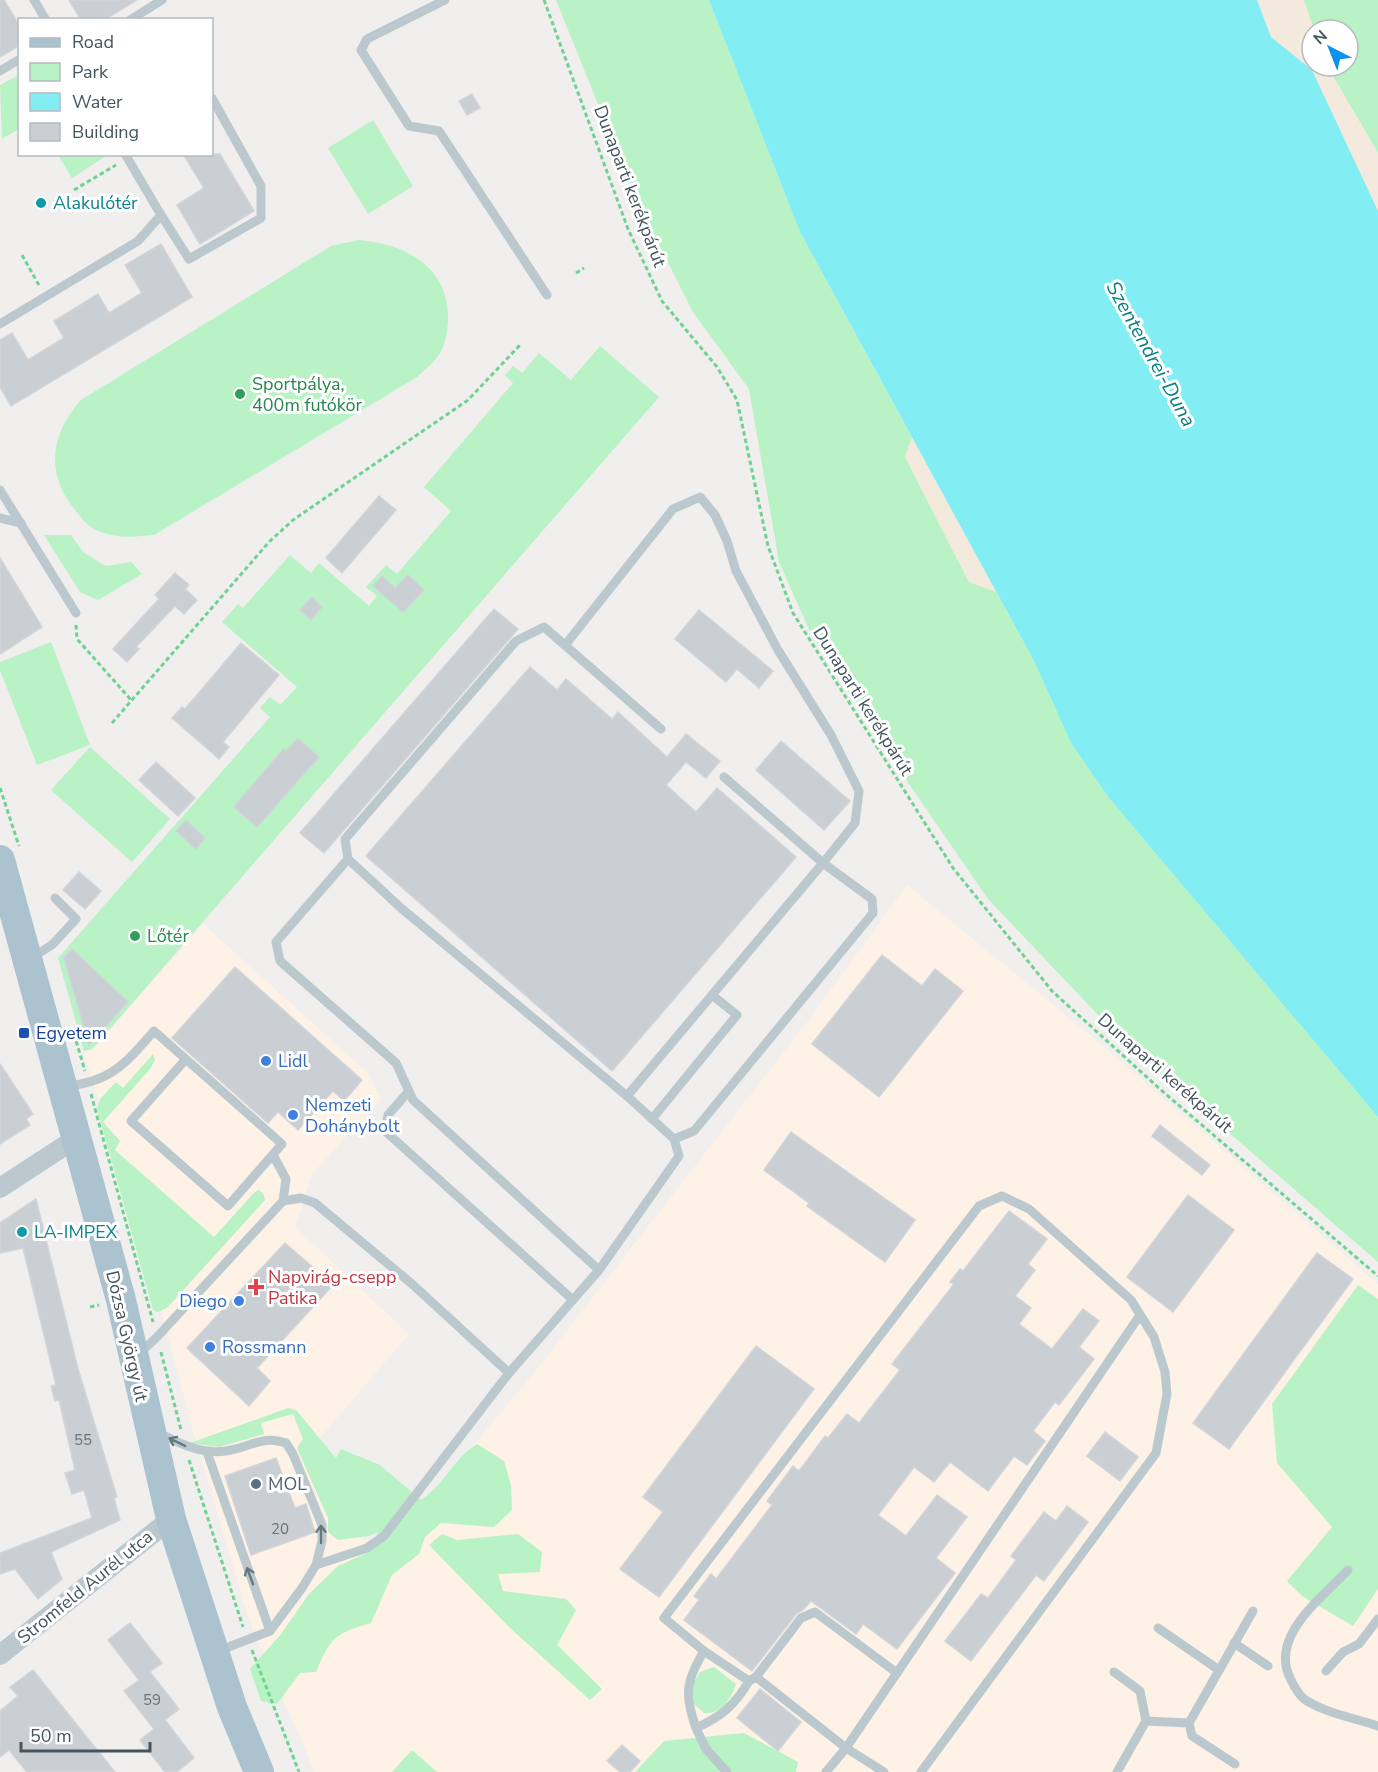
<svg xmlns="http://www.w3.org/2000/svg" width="1378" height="1772" font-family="'Nunito Sans',sans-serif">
<rect width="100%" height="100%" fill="#f1eeee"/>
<path fill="#fdf2e5" d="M907,885l183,150 288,249v488h-1063l-66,-152 -56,-189 -36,-137 -73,-241 8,-2 111,-127 164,148 14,27 -69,75 -17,53 114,107 -96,112 63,116 158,-189 277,-356z"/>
<g fill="#b8f2c5">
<path d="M556,0h153l91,232 112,206 -7,19 64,125 27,10 38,69 37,82 38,55 269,319v145l-257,-223 -133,-140 -94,-137 -82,-126 -33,-74 -30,-173 -56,-77 -56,-111z"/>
<path d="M1304,0h74v153l-51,-87h21v-36h-34z"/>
<path d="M19,75v54l-17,10 -2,-54z"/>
<path d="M373,120l40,66 -45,28 -40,-66z"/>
<path d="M109,154l-37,24 -14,-23v-1z"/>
<path d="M359,240c48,4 91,28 89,81 -1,10 -2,23 -8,32 -5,9 -15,16 -23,24l-263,158c-20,2 -41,4 -60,-6 -9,-5 -16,-15 -22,-23 -27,-36 -20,-74 9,-106l250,-154z"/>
<path d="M600,346l59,51 -531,611 -36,41 -8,2 -26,-93 212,-241 -10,-9 10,-11 10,8 17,-18 -75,-65 16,-18 5,4 47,-53 21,18 8,-10 50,43 8,-10 -11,-9 20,-22 11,9 54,-63 -27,-24 89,-104 -8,-8 8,-9 9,7 17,-20 32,27z"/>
<path d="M44,535h27l13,18 22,13 25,-4 11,12 -44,26 -18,-8z"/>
<path d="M51,642l39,103 -53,20 -37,-95v-8z"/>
<path d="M90,747l80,72 -38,43 -81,-72z"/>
<path d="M153,1054l2,6 -5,9 -47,53 17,19 -5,9 99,87 39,-43 5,-4 5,3 2,7 -98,108 -9,4 -5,-2 -56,-202 3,-9 16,-17 7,6z"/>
<path d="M1358,1285l20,14v290l-25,37 -51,-30 -15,-15 45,-54 -55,-64 -5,-59z"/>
<path d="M288,1408l8,2 40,48 5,-9 39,16 41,35c23,-15 33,-42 56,-56l27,17 7,24 1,25 -18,17 -53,-4 -16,14 -6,17 -27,21 -21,48c-37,11 -40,14 -55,49l-16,1 -23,31 -16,-3 -11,-32 31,-35 28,-40 29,-28 33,-15 7,-19 -9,4 -31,4 -10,-8v-14l-31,-70 6,-9 -10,-25 -32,9 3,11 -45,13 -29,-4z"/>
<path d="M442,1534l15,6 61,-6 24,18 -2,20 -42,2 5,17 63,8 10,11 -19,35 45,44 -12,11 -81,-73 -80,-82z"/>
<path d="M714,1667l22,17c-5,15 -14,30 -32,29l-10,-9 -2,-19 8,-13z"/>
<path d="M744,1733l54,29 -2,10h-161l29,-31z"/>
<path d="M412,1750l25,22h-45z"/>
</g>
<g fill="#f4e9dd">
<path d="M1257,0h47l10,30h-2v36h15l51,87v58l-66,-141 -41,-33z"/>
<path d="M912,438l84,154 -27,-10 -64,-126z"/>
</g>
<path fill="#82eef3" d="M709,0h548l14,37 41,33 66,141v906l-269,-319 -38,-55 -37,-82 -234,-429z"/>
<g fill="#cacfd3" stroke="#d1d5da" stroke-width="1.5">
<path d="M0,0h4l16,26v19l-20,12z"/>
<path d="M69,0h68l-33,20h-23z"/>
<path d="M472,94l8,14 -13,7 -8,-14z"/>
<path d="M183,154h37l34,57 -54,33 -23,-39 27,-17z"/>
<path d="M161,244l31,53 -181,109 -11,-19v-47l12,-7 16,27 36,-22 -10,-17 44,-27 11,19 33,-20 -17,-28z"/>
<path d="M379,496l17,14 -54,63 -16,-15z"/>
<path d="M0,558l42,69 -42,27z"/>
<path d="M175,573l14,12 -4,4 12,11 -13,14 -9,-8 -39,41 3,2 -12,13 -14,-13 46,-50 -4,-4z"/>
<path d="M408,575l16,15 -21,22 -30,-26 9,-10 13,12z"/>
<path d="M312,597l10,10 -11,13 -11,-10z"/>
<path d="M494,609l24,20 -194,224 -24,-20z"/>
<path d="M699,610l74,61 -14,17 -22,-19 -11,13 -51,-43z"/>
<path d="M241,643l38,32 -56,67 6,5 -10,12 -47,-41 10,-11 3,2z"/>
<path d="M530,667l27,23 9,-11 46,40 6,-7 49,45 19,-23 34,27 -14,17 -20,-16 -20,23 30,27 21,-24 79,69 -184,214 -246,-215z"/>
<path d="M298,738l21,19 -62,70 -23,-20 49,-58 3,2z"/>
<path d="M781,741l69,60 -26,29 -68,-60z"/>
<path d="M156,762l39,36 -17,18 -39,-36z"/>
<path d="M186,820l19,18 -9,11 -20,-18z"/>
<path d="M79,872l22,19 -16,18 -22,-19z"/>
<path d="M72,949l56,53 -39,43 -25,-87z"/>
<path d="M882,955l40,31 13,-17 28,22 -84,106 -67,-53z"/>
<path d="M235,967l127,113 -18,21 -11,-10 -35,39 -20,-18 -10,11 -96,-85z"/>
<path d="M0,1064l33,50 -7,5 4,6 -30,19z"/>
<path d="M1160,1125l50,40 -8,10 -50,-39z"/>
<path d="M791,1132l124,88 -30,42 -78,-56 2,-3 -45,-33z"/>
<path d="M1188,1195l46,35 -61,82 -46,-35z"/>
<path d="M36,1199l42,170 39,128 -3,1 6,22 -69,32 11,27 -24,20 -23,-30 -15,5v-21l92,-35 -8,-28 -12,4 -7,-21 10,-3 -16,-70 -4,1 -4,-15 5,-1 -33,-137 -23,5v-30z"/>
<path d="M1009,1211l38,28 -19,25 7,6 -20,26 16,12 -12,16 33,25 31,-40 16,12 -20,26 15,12 -35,46 -4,-3 -22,29 12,10 -18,24 -13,-9 -26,35 -38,-29 -16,20 -20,-15 -36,48 28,21 31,-41 30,22 -31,41 19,15 -58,76 -34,-25 -7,10 -45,-33 -7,8 -8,5 -44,57 -68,-51 15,-20 -5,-4 17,-22 5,5 56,-74 -5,-4 26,-35 6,5 26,-35 3,2 19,-24 12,9 41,-53 -8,-6 62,-80 -4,-2 10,-13 3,2z"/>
<path d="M285,1243l48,42 -76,83 13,13 -21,25 -62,-58z"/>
<path d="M1317,1253l36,26 -124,170 -36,-26z"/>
<path d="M756,1346l58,43 -155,208 -39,-28 43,-57 -20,-15z"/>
<path d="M1105,1432l33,25 -18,24 -33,-25z"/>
<path d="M276,1458l19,50 11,-4 9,28 -64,23 -26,-79z"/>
<path d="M1067,1506l21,16 -44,59 -8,-6 -65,86 -26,-20 36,-47 7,4 28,-38 -5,-4 33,-44 12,9z"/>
<path d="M130,1623l32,40 -12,9 29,37 -14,11 29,38 -17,14h-12l-25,-32 14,-11 -30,-38 15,-11 -31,-40z"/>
<path d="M33,1670l44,55 38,47h-88l-18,-22 -9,7v-46l18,-15 -8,-9z"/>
<path d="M760,1689l41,33 -23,29 -41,-33z"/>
<path d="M622,1745l18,16 -10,11h-10l-13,-11z"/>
</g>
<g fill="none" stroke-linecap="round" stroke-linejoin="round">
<g stroke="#6ed391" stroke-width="3" stroke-dasharray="4.5 3" stroke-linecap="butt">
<path d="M544,0l84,229 34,72 55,66 20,33 31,146 25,67 160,255 99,123 109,99 217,186"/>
<path d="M74,190l42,-25"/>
<path d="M22,255l18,32"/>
<path d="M576,273l8,-5"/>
<path d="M76,625l1,14 55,62"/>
<path d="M112,723l157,-181 24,-22 175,-120 52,-55"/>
<path d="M0,788l19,58"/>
<path d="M74,1034l11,37"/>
<path d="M91,1094l62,228"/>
<path d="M90,1307l9,-2"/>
<path d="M161,1352l20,78"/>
<path d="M189,1460l54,167"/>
<path d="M252,1650l47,122"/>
</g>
<g stroke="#bbc9cf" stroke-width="9">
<path d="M34,0l12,20"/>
<path d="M445,0l-78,39 -6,11 48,76 30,5 108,164"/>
<path d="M130,20l32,-20"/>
<path d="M0,71l20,-12"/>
<path d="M161,215l28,44 72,-41v-32l-49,-88"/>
<path d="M0,324l138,-83 23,-26 -36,-61"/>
<path d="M0,490l76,123"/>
<path d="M0,518l21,5"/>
<path d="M566,644l107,-135 27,-12 15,18 12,26 9,30 42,79 53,85 28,56 -4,32 -32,40 49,36 1,14 -179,218 -20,8"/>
<path d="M348,859l-72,83 4,19 116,102 17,37 186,170"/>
<path d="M32,958l21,-14 23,-25 -21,-21"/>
<path d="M66,1086c45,-4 59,-22 88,-55 43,38 86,76 128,113l-54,62 -97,-85 55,-62"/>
<path d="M409,1091l-21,24 -3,16 188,169"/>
<path d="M627,1096l196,-233 -99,-86"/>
<path d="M652,1119l85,-104 -25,-20"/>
<path d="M283,1201l18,-3 14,5 97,81 97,89 90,-103 80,-114 -5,-17 -47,-43 -226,-188 -53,-49 -3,-20 171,-198 28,-14 117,102"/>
<path d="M140,1353l17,-16 126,-136 3,-22 -13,-24"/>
<path d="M159,1433c23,12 46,23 72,17 21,-4 33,-15 55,-7l7,11 29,71v16l-6,24 -14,23 -32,43 -52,20"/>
<path d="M207,1452l63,179"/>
<path d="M316,1565l51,-17 17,-12 125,-163"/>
<path d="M1348,1570c-27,29 -80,67 -57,110 3,6 8,15 13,19 20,14 51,19 74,27"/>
<path d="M1158,1628l61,42"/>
<path d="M1234,1643l34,23"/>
<path d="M704,1651c-18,30 -20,43 -8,77 25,-11 39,-23 53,-47"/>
<path d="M1326,1671l17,-19 16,-8 19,-25"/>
<path d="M1114,1672l26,19 6,30"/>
<path d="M756,1677l45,-59 14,-6 82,61"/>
<path d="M1189,1723l3,13 43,28"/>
<path d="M696,1728l10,21 21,23"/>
<path d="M826,1772l20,-24 294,-433"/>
<path d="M884,1772l-38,-24 -90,-71 -7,4 -45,-30 -40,-33 315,-412 23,-10 27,13 102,91 23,37 11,35 2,22 -11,59 -235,319"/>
<path d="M1117,1772l29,-51 43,2 64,-112"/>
</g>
<g stroke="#bbc9cf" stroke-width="20">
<path d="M0,1188l75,-49"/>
<path d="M0,1655l171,-136"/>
</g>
<path stroke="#abc3cf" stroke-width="30" d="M0,860l121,440 50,219 61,188 27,65"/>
</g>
<defs><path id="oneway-shaft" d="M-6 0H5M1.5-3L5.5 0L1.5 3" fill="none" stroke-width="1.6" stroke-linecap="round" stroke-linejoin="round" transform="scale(1.5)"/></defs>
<g stroke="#68787f">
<use href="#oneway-shaft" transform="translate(177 1442) rotate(-154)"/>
<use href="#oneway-shaft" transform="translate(321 1534) rotate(-90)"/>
<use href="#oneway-shaft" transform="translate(250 1576) rotate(-110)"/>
</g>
<g fill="#0f9aa8" stroke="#fff" stroke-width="2">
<circle cx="41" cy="203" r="6"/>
<circle cx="22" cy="1232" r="6"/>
</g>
<g fill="#2e9e5b" stroke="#fff" stroke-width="2">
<circle cx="240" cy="394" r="6"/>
<circle cx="135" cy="936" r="6"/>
</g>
<rect fill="#1a4fb4" stroke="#fff" stroke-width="2" x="18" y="1027" width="12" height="12" rx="3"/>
<g fill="#3f7fe0" stroke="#fff" stroke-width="2">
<circle cx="266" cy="1061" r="6"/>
<circle cx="293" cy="1115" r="6"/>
<circle cx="239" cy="1301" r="6"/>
<circle cx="210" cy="1347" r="6"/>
</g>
<path fill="#e0444e" stroke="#fff" stroke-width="2" d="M253 1278h6v6h6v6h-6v6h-6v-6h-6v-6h6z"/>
<circle fill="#5c6f8a" stroke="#fff" stroke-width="2" cx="256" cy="1484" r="6"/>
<g text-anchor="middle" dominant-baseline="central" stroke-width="6" stroke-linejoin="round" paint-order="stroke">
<g font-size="15" fill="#66747a">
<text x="83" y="1440">55</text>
<text x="280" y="1529">20</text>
<text x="152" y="1700">59</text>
</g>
<g font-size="18" fill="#45555d" stroke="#fff">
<text transform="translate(630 186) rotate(69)">Dunaparti kerékpárút</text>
<text transform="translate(863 701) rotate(58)">Dunaparti kerékpárút</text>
<text transform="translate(1165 1073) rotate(41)">Dunaparti kerékpárút</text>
<text transform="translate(127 1336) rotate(77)">Dózsa György út</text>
<text transform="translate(85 1587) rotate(-39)">Stromfeld Aurél utca</text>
</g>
<g font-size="18" fill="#0d838f" stroke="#fff" text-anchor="start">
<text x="53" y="203">Alakulótér</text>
<text x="34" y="1232">LA-IMPEX</text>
</g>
<g font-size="18" fill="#27864d" stroke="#fff" text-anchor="start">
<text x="252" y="384">Sportpálya,<tspan x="252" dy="21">400m futókör</tspan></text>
<text x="147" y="936">Lőtér</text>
</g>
<g font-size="18" fill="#164399" stroke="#fff" text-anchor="start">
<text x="36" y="1033">Egyetem</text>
</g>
<g font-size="18" fill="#366cbe" stroke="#fff" text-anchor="start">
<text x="278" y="1061">Lidl</text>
<text x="305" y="1105">Nemzeti<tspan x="305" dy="21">Dohánybolt</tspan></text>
<text x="227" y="1301" text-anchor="end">Diego</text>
<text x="222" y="1347">Rossmann</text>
</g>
<g font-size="18" fill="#be3a42" stroke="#fff" text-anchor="start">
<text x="268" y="1277">Napvirág-csepp<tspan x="268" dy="21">Patika</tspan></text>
</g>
<g font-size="18" fill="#4e5e75" stroke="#fff" text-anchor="start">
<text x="268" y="1484">MOL</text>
</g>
<g font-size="20" font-style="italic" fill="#067e83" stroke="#fff">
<text transform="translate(1151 354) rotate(61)">Szentendrei-Duna</text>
</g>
</g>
<rect x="18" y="18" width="195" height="138" fill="#ffffff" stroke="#b5bbbe" stroke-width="1.5"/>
<rect x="30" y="38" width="30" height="9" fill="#abc3cf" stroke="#b5bbbe" stroke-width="1.5"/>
<text x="72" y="48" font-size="18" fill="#45555d">Road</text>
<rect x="30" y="63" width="30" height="18" fill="#b8f2c5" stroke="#b5bbbe" stroke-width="1.5"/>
<text x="72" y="78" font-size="18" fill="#45555d">Park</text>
<rect x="30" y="93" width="30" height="18" fill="#82eef3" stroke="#b5bbbe" stroke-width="1.5"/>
<text x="72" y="108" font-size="18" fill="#45555d">Water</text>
<rect x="30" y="123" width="30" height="18" fill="#cacfd3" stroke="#b5bbbe" stroke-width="1.5"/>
<text x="72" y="138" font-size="18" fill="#45555d">Building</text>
<g transform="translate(1330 48) rotate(318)"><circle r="28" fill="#ffffff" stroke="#b5bbbe" stroke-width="1.5"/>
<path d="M0-4.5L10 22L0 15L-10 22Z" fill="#0a93ee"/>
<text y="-9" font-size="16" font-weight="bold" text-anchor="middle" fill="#45555d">N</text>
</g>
<path d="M21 1742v9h129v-9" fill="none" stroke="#45555d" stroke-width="3"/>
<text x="30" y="1742" font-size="18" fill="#45555d" stroke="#ffffff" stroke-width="4.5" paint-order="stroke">50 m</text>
</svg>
